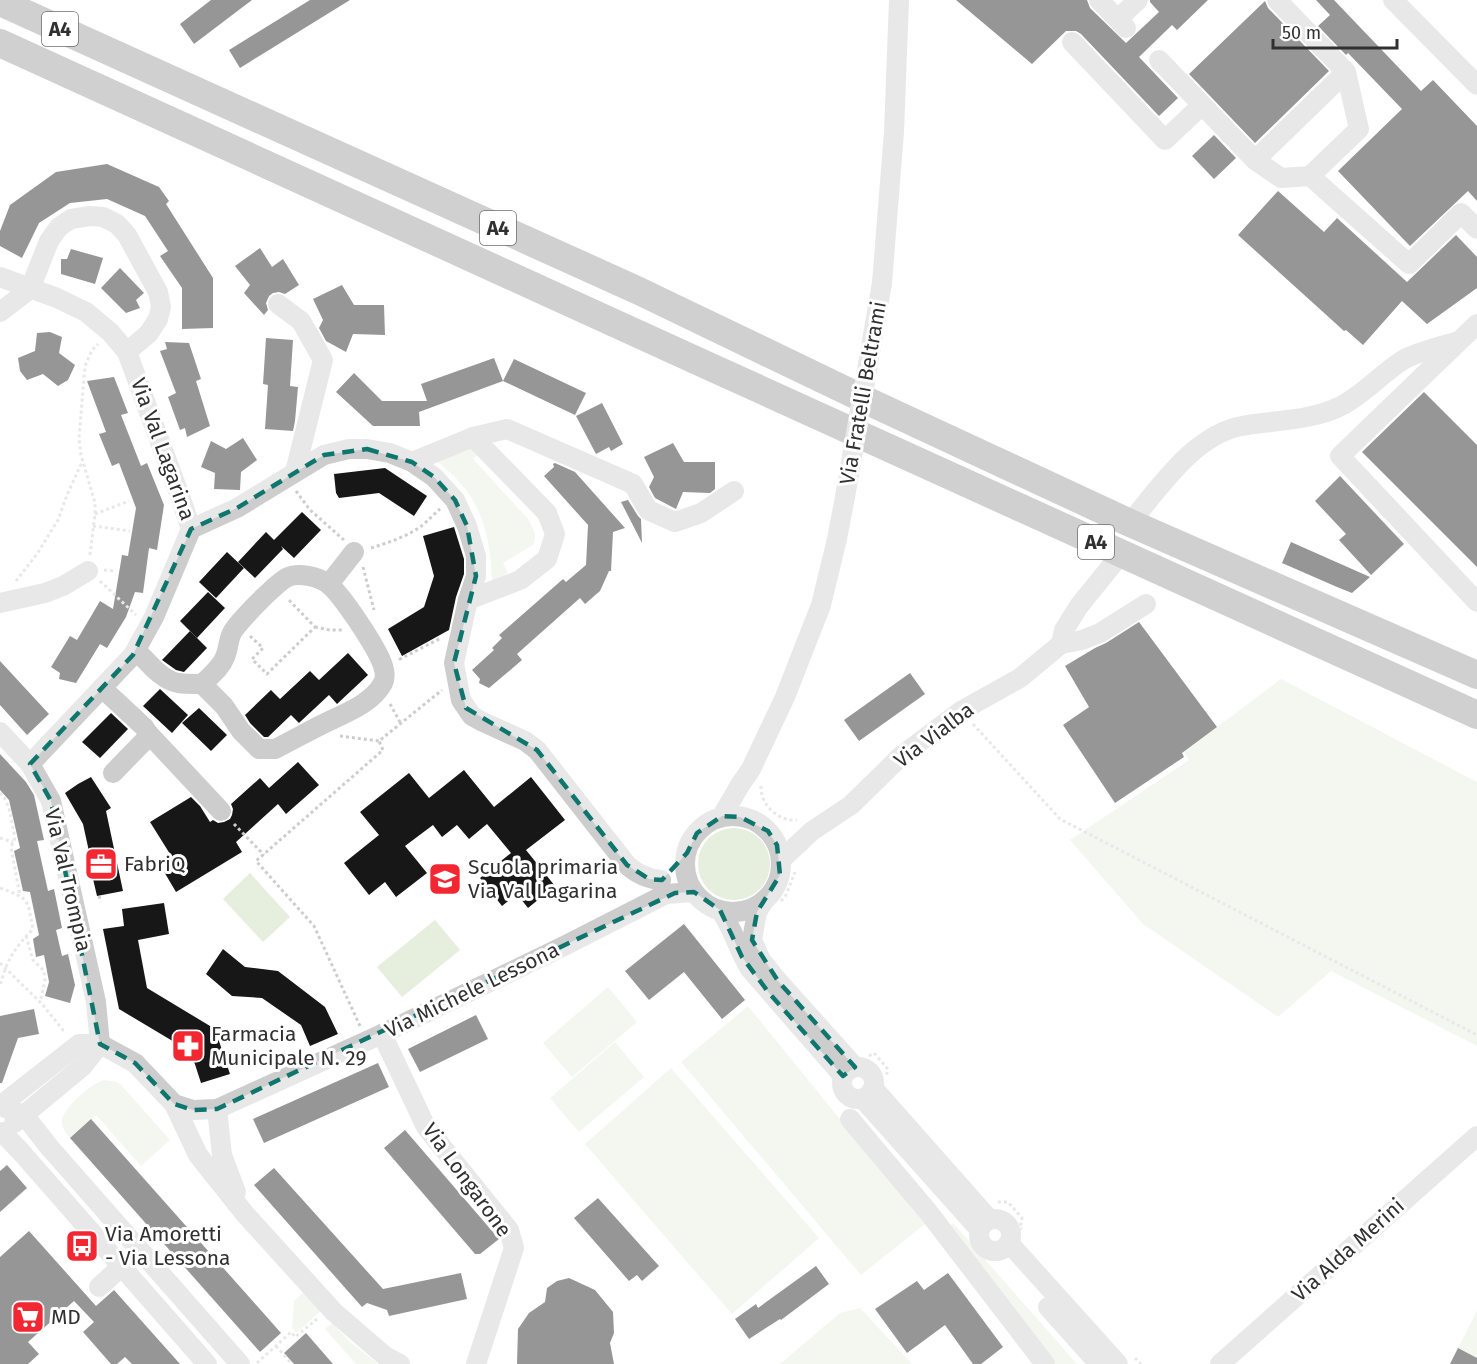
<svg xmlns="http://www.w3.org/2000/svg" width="1477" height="1364" font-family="'Fira Sans',sans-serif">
<rect width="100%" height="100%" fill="#fff"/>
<g fill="#e6eedd">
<path d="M466,445l15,6 -8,8 55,60 7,14v6l-2,6 -30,18 5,10 -16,8c-2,-52 -13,-90 -59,-122z"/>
<path d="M1281,679l196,103v264l-146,-75 -53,46 -135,-93 -73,-84 119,-80 -5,-8z"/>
<circle cx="734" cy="864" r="36"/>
<path d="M250,873l40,44 -27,25 -40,-43z"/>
<path d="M435,920l25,30 -58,47 -25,-30z"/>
<path d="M608,987l29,35 -65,55 -29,-34z"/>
<path d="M748,1006l177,218 -64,51 -180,-213z"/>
<path d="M615,1042l29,35 -65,55 -29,-34z"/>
<path d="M671,1068l148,170 -87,76 -147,-170z"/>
<path d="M104,1080l13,2 5,4 48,54 -29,26 -45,-51 -26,23c-4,-5 -9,-11 -8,-18 2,-13 30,-37 42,-40z"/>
<path d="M953,1223l124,141h-24l-106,-135z"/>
<path d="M304,1292l17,19 -25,22 -4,-5 2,-27z"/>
<path d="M860,1308l52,56h-132l60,-51z"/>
<path d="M1477,1311v47l-19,-10z"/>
<path d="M332,1323l17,18 29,23h-22l-31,-35z"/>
</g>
<g fill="#171717">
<path d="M211,0h41l-58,44 -14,-20z"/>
<path d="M310,0h40l-110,68 -11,-18z"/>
<path d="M956,0h131l3,8 36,35 33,-31 -9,-10v-2h58l-31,30 -5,-5 -33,32 39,41 -19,18 -78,-82 -5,-3h-10l-34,33z"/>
<path d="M1316,0h18l87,91 12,-11 44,46v75l-9,-10 -58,55 -72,-75 64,-62 -54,-56 -2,2 -28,-29 12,-11z"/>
<path d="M1265,1l3,7 61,63 -74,72 -66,-69z"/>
<path d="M1214,135l22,23 -22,21 -22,-23z"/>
<path d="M107,164l52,23 10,14 -3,3 47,74v50l-31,1v-41l-22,-32 8,-5 -23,-35 -38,-17 -37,4 -31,20 -17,35 -22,-12v-15l10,-26 46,-33z"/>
<path d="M1278,191l46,41 13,-14 70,64 49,-47 21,22v31l-50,36 -25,-23 -39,44 -17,-15 -2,1 -106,-96z"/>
<path d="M260,248l12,19 11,-8 16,26 -14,9 -6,-2 -6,1 -4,3 -3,7 2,7 -4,5 -20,-22 6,-8 -15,-19z"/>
<path d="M71,249l32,9 -8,26 -34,-10v-15h6z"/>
<path d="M120,268l24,25 -8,7 4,8 -14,5 -25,-25z"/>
<path d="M342,285l12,20h30l1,30 -32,-1 -7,18 -20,-11 -7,-13 4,-8 -10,-21z"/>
<path d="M50,332l12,5 -3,16 16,12 -7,15 -10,6 -15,-12 -16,6 -7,-9 -2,-13 17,-7 2,-18z"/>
<path d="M266,338l27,2 -3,46 8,1 -3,34 -2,10 -28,-2 3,-44 -5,-1z"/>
<path d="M165,342l24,1 12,36 -5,2 14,45 -23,11 -2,-9 -5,2 -12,-33 8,-4 -16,-42 7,-2z"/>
<path d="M494,358l9,23 -84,31 1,14h-47l-37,-34 18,-19 28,28h45l-6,-17z"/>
<path d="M514,359l72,34 -11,22 -72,-34z"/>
<path d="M114,377l14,36 -7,2 20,51 6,-3 17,42 -7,45 -8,-2 -6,45 -8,-1 -9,25 -19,31 -7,-4 -24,39 -17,-4 1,-6 -9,-6 19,-31 7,4 23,-39 13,8 9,-54 6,1 8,-48 -17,-45 -7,3 -13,-32 7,-2 -19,-51z"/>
<path d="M1424,392l53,53v122l-115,-115z"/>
<path d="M602,403l21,41 -12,7 -2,-4 -13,7 -20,-38z"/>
<path d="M243,438l14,22 -16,12 -1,18 -26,-1 1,-16 -14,-6 10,-26 15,8z"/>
<path d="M673,443l11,19h31v27l-5,4 -27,-1 -7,17 -21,-11 -6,-11 5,-10 -10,-20z"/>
<path d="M555,463l20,9 50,56 -12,4 -2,39h-2l-9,20 -15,13 -5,-6 -63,56 5,6 -33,28 -10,-5 1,-4 -8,-9 22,-20 -2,-2 10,-10 -3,-3 64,-56 3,3 20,-17 2,-40 -44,-49 10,-9 -1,-3z"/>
<path d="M385,468l42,28 -13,20 -35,-23 -40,5 -3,-5 -2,-19z"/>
<path d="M1340,476l64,68 -33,31 -32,-35 7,-6 -31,-33z"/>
<path d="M628,500l10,16 3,3 1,24 -21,-41z"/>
<path d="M302,512l19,18 -27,28 -13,-12 2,3 -28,29 -17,-16 28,-30 8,8z"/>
<path d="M454,527l10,32v15l-8,23 -7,33 -47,26 -14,-27 36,-22 10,-31 -11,-40z"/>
<path d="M1291,542l79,35 -18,16 -15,-6 -55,-24z"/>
<path d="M227,552l17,16 -28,30 -17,-16z"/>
<path d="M208,592l17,16 -28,30 -17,-17z"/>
<path d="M1139,622l78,105 -35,26 2,4 -69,46 -52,-78 26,-18 -24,-41 30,-18 11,-5z"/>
<path d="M190,631l17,17 -23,24 -8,-2 -14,-10z"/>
<path d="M348,653l20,22 -31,29 -8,-9 -29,27 -1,1 -8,-8 -23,22h-4l-14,-14 -5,-8 26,-25 9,9 30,-28 9,9z"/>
<path d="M0,661l49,53 -22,21 -27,-30z"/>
<path d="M910,673l15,21 -66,47 -15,-21z"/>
<path d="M160,689l28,26 -16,18 -29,-27z"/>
<path d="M199,708l28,27 -16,16 -29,-28z"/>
<path d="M111,713l17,16 -28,29 -18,-16z"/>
<path d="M0,754l26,28 8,13 10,45 -7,1 11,50 6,-2 8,39 -6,2 6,26 6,-2 7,31 -5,18 -25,-7 4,-14 -5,-27 -8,2 -3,-18 6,-4 -9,-43 -7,-1 -9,-40 6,-3 -11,-48 -9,-10z"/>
<path d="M298,762l21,23 -33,29 -8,-10 -42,38 6,10 -66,40 -13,-22 12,-8 -25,-40 41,-25 9,9 10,16 3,-2 5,3 6,-1 6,-3 2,-4 1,-6 -2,-5 29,-26 9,10z"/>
<path d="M464,770l30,37 37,-30 34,43 -39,30 29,36 -27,22 -11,-14 -15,12 -22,-28 31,-25 -24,-29 -18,15 -12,-14 -15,12 -9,-12 -28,21 22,27 -31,24 -11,-15 -16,13 -25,-32 35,-28 -19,-23 49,-39 20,25z"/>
<path d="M91,777l20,31 -5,3 17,80 -26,5 -4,-17h2l-12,-55 -18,-31 13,-9z"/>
<path d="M164,903l5,31 -31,6 9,48 68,41 15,45 -29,9 -10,-31 -72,-43 -16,-80 21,-3 -2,-17z"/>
<path d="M684,924l61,76 -23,19 -38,-47 -35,28 -24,-29z"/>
<path d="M223,949l22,18 33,4 47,36 13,27 -28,12 -9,-21 -39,-27 -30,-2 -26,-22z"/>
<path d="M34,1009l5,25 -21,4 -16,45h-2v-67z"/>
<path d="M476,1015l12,24 -68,33 -12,-23z"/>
<path d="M378,1063l11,24 -125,56 -11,-24z"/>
<path d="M91,1119l190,214 -21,19 -190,-214z"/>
<path d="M405,1130l94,109 -19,15h-5l-91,-106z"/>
<path d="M7,1165l20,23 -27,24v-41z"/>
<path d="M274,1168l109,121 78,-16 6,26 -78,17 -2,-6 -20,-7 -5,4 -108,-122z"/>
<path d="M598,1198l61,68 -17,15 -5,-6 -8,6 -55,-63z"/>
<path d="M29,1231l67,75 18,-16 66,74h-48l-7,-7 -8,7h-6l-28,-32 11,-10 -20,-21 -46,41 11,12 -11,10h-28v-107z"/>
<path d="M816,1266l13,18 -48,36 -1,-1 -31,20 -14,-20 21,-15 2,4z"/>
<path d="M948,1273l55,74 -22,17h-8l-28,-39 -38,28 -32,-44 42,-28 7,9z"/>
<path d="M569,1278l26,12 18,22 1,21 -4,10 4,21h-97l1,-35 11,-16 16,-11 2,-14 10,-7z"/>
<path d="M306,1333l27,31h-39l-10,-11z"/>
<path d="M1458,1348l19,10v6h-27z"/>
</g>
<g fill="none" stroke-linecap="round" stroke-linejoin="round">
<g stroke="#cdcdcd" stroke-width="3" stroke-dasharray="3 3" stroke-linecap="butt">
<path d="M296,491l14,19 34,30"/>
<path d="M95,514l34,-13"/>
<path d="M93,526l37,5"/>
<path d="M371,548c16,-5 32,-10 46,-19 8,-5 15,-13 23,-20"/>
<path d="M90,555l5,-41v-11l-14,-48 -2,-17 6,-72 7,-16 6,-6"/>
<path d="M363,567l11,43"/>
<path d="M104,570l11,1"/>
<path d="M16,581l21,-27 21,-34 9,-25 15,-33"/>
<path d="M100,581l36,34"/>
<path d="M315,627l15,3h13"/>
<path d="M250,636l13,12 -11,11 15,15 48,-47 -27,-28"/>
<path d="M400,658v1l41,-21"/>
<path d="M390,704l11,20"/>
<path d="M973,724l87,95 417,216"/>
<path d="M340,736l39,5"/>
<path d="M761,786c-1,19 18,36 36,34"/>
<path d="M0,793l4,4 5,11 6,30 -4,9 9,49"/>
<path d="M234,824l30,31"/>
<path d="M0,838l13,4"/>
<path d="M0,888c30,11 27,10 33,41 -19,20 -26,30 -33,57"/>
<path d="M99,896l2,6"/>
<path d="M781,901l5,-6 9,-23"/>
<path d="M26,936l7,24 11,11 1,10 -5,21"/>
<path d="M0,963l42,41 21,26 4,1"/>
<path d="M360,1026l-46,-100 -58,-65 127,-111 -4,-9 63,-51"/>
<path d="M869,1056l5,-3 14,16 -2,8"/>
<path d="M998,1202h10l14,16 -2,10 2,1"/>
<path d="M276,1346l16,18"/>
<path d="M1135,1358l6,6"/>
<path d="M257,1363l34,-31 4,5 22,-18"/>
</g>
<g stroke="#cdcdcd" stroke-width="20">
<path d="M1099,0l27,28"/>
<path d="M1393,0l84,85"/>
<path d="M1118,19l20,-19"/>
<path d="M1072,42l93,98 37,-35"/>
<path d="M1159,60l96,100 26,18 29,-2 49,-47 -13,-57"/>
<path d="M1255,160l91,-88 -69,-72"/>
<path d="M1310,176l99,88 52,-51 16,16"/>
<path d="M0,277l57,21 29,14 24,20 17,20 54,147 10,30"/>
<path d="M882,283l12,-151 5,-132"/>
<path d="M278,304l23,17 22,39 -28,112"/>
<path d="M0,312l30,-23 19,-48 10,-14 12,-8 19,-3 13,1 14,7 10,11 31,57 3,15 -3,12 -9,14 -22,19"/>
<path d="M1477,324l-137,132 137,146"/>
<path d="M412,462l61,-25 34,-8 126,55 15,26 27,12 26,-9 33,-22"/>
<path d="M1130,523c29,-35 65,-89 112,-97 33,-6 69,-5 99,-20 23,-12 40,-32 62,-46 14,-8 36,-13 52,-18"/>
<path d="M191,529l46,-21 87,-53 25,-6h18l23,4 22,9 22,15 21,23 12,26 9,30v20l-8,24 -14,63 7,37 11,16 11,6 42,19 12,9 90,115c10,9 21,14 34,15"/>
<path d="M329,584l25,-32"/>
<path d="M468,600l52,-20 27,-21 8,-25 -8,-21 -74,-76"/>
<path d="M0,603l45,-10 18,-7 25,-15"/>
<path d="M1061,644l3,-14 15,-24 42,-52"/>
<path d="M136,650c12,12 25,30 42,33 7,1 16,1 24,1l22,22 17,25 18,18h16c16,-8 32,-17 48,-25 20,-10 49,-20 60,-41 3,-6 2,-11 0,-17 -5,-17 -42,-73 -56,-83 -9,-6 -28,-11 -39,-6 -11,5 -48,43 -55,54 -5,8 -4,17 -8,26 -4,11 -15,19 -23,27"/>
<path d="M102,688l42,39 4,6 73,78"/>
<path d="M0,732l30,32 21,37 45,201 4,42"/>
<path d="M30,764l103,-109 21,-38 37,-88"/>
<path d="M113,773l33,-34 2,-6"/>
<path d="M722,816l18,-31 11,-16 34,-72 36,-92 16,-66 8,-42"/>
<circle cx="733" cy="864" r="48"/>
<path d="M781,860l31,-29 39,-26 50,-49 60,-45 59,-33 41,-34 21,-4 18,-7 46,-29"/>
<path d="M764,901l-7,11 -5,28 9,20 17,21 77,86"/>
<path d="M720,910c13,18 18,40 30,59l93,107"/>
<path d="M382,1034l44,93 83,103 5,18 -38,116"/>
<circle cx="858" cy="1083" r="16"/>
<path d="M873,1088l116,131"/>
<path d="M863,1099l116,130"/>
<path d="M174,1104l24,51 47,59 89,98 51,44 15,8"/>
<path d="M0,1106l79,-62h21l35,19 39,41 19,6 24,-1 165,-75 184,-89 100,-51 28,-2"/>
<path d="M0,1106l24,9 26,33 190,216"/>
<path d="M217,1109l5,46 14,37"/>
<path d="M850,1119l79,94 116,151"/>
<path d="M14,1123l69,-57 17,-22"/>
<path d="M2,1132l20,21 185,211"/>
<circle cx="995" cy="1235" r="16"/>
<path d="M1009,1243l109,121"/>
<path d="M99,1287l22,-20"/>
<path d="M1048,1307l51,57"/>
<path d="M1220,1364l257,-228"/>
</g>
<g stroke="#979797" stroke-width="28">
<path d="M0,2l639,289 235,113 256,119 347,152"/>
<path d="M0,43l715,326 762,346"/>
</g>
<path stroke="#cdcdcd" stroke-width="20" d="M845,497l37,-214"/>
</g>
<path d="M0 0H1477V1364H0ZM367,449l45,13 22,15 21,23 12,26 9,50 -22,87 12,45 71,42 90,115 22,14 13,1 25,-27 10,-20 25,-17 18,1 28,14 9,14 3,30 -23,37 -5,28 26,41 77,86 -12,9 -74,-83 -27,-36 -22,-47 -26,-18 -19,1 -458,216 -24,1 -19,-6 -39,-41 -35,-19 -49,-243 -21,-37 103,-109 58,-126 46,-21 87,-53z" fill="#fff" fill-opacity=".55" fill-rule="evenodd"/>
<path fill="none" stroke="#0f766e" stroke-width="4.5" stroke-dasharray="12 8" stroke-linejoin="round" d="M367,449l45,13 22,15 21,23 12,26 9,50 -22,87 12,45 71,42 90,115 22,14 13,1 25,-27 10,-20 25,-17 18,1 28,14 9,14 3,30 -23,37 -5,28 26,41 77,86 -12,9 -74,-83 -27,-36 -22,-47 -26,-18 -19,1 -458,216 -24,1 -19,-6 -39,-41 -35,-19 -49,-243 -21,-37 103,-109 58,-126 46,-21 87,-53z"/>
<defs>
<g id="office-square" transform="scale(1.725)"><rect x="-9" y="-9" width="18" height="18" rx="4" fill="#f22731" stroke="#fff"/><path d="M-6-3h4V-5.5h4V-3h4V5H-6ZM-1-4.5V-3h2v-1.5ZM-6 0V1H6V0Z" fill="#fff"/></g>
<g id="school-square" transform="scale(1.725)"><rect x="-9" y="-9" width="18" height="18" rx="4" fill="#f22731" stroke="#fff"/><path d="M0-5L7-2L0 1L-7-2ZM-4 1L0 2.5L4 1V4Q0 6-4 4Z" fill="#fff"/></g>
<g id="pharmacy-square" transform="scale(1.725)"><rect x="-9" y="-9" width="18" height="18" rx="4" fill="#f22731" stroke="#fff"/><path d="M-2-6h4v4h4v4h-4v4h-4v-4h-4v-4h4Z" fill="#fff"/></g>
<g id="bus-square" transform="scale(1.725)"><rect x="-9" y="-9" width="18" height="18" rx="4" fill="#f22731" stroke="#fff"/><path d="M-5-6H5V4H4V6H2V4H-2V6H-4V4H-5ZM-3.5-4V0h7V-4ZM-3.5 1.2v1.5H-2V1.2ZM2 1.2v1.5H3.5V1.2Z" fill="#fff"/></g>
<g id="supermarket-square" transform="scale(1.725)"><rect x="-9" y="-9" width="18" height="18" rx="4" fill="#f22731" stroke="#fff"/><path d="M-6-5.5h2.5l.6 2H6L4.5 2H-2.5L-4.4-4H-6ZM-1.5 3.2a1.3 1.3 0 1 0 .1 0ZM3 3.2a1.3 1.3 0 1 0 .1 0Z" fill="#fff"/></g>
</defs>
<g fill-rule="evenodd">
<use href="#office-square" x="101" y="864"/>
<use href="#school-square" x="445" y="879"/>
<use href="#pharmacy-square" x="188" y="1046"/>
<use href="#bus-square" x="82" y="1246"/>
<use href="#supermarket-square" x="28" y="1317"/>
</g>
<g text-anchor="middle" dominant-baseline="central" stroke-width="6" stroke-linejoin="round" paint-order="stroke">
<g fill="#fff" stroke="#6e6e6e" stroke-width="1.5">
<rect x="42" y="12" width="36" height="34" rx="4.5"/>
<rect x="480" y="211" width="36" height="34" rx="4.5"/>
<rect x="1078" y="525" width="36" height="34" rx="4.5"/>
</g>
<g font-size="20" font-weight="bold" fill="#303030">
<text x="60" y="29">A4</text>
<text x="498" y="228">A4</text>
<text x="1096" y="542">A4</text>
</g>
<g font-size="21" fill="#303030" stroke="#fff">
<text transform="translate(863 393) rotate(-80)">Via Fratelli Beltrami</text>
<text transform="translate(163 449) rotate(70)">Via Val Lagarina</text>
<text transform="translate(934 735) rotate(-37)">Via Vialba</text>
<text transform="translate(68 880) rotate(77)">Via Val Trompia</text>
<text transform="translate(472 990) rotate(-26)">Via Michele Lessona</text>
<text transform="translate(467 1180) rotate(54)">Via Longarone</text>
<text transform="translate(1348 1250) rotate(-42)">Via Alda Merini</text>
</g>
<g font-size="21" fill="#303030" stroke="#fff" text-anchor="start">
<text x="124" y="864">FabriQ</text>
<text x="468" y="867">Scuola primaria<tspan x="468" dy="24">Via Val Lagarina</tspan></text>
<text x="211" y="1034">Farmacia<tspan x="211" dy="24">Municipale N. 29</tspan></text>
<text x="105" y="1234">Via Amoretti<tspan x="105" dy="24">- Via Lessona</tspan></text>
<text x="51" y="1317">MD</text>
</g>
</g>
<path d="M1273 39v9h124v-9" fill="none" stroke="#303030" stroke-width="3"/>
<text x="1282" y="39" font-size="18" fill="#303030" stroke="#ffffff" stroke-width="4.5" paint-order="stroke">50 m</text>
</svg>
